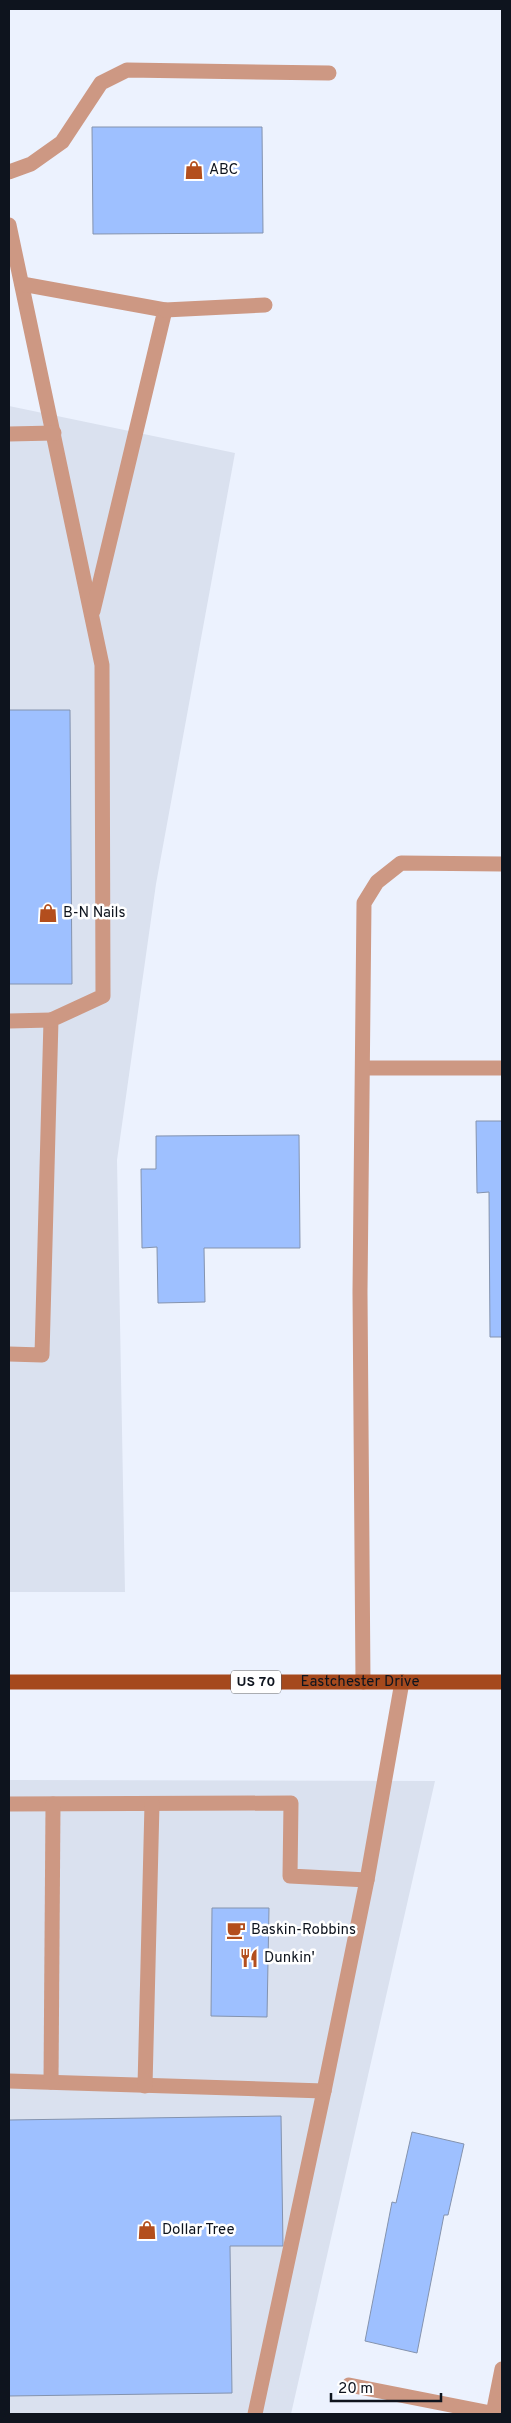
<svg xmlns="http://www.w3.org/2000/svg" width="511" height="2423" font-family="Overpass,sans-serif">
<rect width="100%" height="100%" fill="#ecf2fe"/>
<g fill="#dae1ef">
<path d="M9,406l226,47 -79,431 -39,276 8,432h-116z"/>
<path d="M9,1780l426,1 -144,633h-282z"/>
</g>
<g fill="#9ec0ff" stroke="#8493ae">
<path d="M92,127h170l1,106 -170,1z"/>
<path d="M9,710h61l2,274h-63z"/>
<path d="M476,1121h26v216h-12l-1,-145 -12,1z"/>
<path d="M299,1135l1,113h-96l1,54 -47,1 -1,-56 -15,1 -1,-79h15v-33z"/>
<path d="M212,1908h57l-2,109 -56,-1z"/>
<path d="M281,2116l2,130h-53l2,147 -223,3v-276z"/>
<path d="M412,2132l52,12 -16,71h-4l-27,138 -52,-12 27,-139 4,1z"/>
</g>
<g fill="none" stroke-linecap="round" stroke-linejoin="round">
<g stroke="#cd9883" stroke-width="15">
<path d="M9,172l22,-8 31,-22 39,-59 26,-13 202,3"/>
<path d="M9,225l93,440 1,331 -52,24 -9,335 -33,-1"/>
<path d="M22,284l143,26 -72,301"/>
<path d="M165,310l100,-5"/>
<path d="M9,434l45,-1"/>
<path d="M9,1021l42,-1"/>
<path d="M364,1068h138"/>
<path d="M363,1682l-3,-390 4,-389 13,-21 24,-19 101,1"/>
<path d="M9,1804l282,-1 -1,73 77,4 35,-198"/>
<path d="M9,2081l315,10 43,-211"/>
<path d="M51,2082l2,-278"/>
<path d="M145,2086l7,-282"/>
<path d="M349,2385l147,29"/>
<path d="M255,2414l69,-323"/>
<path d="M493,2414l9,-45"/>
</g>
<path stroke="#a5491d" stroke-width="15" id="s1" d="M9,1682h493"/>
</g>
<defs>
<g id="shop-bare" transform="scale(1.5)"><path d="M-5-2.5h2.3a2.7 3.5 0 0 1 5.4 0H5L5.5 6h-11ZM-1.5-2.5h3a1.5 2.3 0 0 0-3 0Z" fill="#b34e1d" stroke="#fff" stroke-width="2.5" paint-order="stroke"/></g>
<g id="cafe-bare" transform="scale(1.5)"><path d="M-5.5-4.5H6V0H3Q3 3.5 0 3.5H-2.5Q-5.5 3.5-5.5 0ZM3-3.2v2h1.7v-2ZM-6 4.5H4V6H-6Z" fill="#b34e1d" stroke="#fff" stroke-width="2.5" paint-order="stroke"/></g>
<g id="restaurant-bare" transform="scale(1.5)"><path d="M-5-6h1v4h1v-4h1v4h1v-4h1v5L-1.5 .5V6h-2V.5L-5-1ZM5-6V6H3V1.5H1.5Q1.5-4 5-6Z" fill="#b34e1d" stroke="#fff" stroke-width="2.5" paint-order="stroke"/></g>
</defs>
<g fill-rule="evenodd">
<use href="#shop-bare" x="194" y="170"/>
<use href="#shop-bare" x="48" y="913"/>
<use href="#cafe-bare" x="236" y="1930"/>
<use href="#restaurant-bare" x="249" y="1958"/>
<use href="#shop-bare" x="147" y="2230"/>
</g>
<g text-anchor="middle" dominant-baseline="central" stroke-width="5" stroke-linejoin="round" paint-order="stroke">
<rect fill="#fff" stroke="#565a62" stroke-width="1" x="231" y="1670.5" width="50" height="23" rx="4"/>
<g font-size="14" font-weight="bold" fill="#0e141e">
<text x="256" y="1682">US 70</text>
</g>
<g font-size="15" fill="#0e141e" stroke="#fff" text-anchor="start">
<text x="209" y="170">ABC</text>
<text x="63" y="913">B-N Nails</text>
<text x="251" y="1930">Baskin-Robbins</text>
<text x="264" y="1958">Dunkin'</text>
<text x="162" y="2230">Dollar Tree</text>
</g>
<g font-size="15" fill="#0e141e" stroke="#fff">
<text stroke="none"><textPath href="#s1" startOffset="351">Eastchester Drive</textPath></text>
</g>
</g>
<rect width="511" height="2423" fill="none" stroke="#0e141e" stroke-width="20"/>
<path d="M331 2393v8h110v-8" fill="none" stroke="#0e141e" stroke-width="2.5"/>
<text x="338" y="2393" font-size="15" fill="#0e141e" stroke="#ffffff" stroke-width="4" paint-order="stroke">20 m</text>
</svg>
